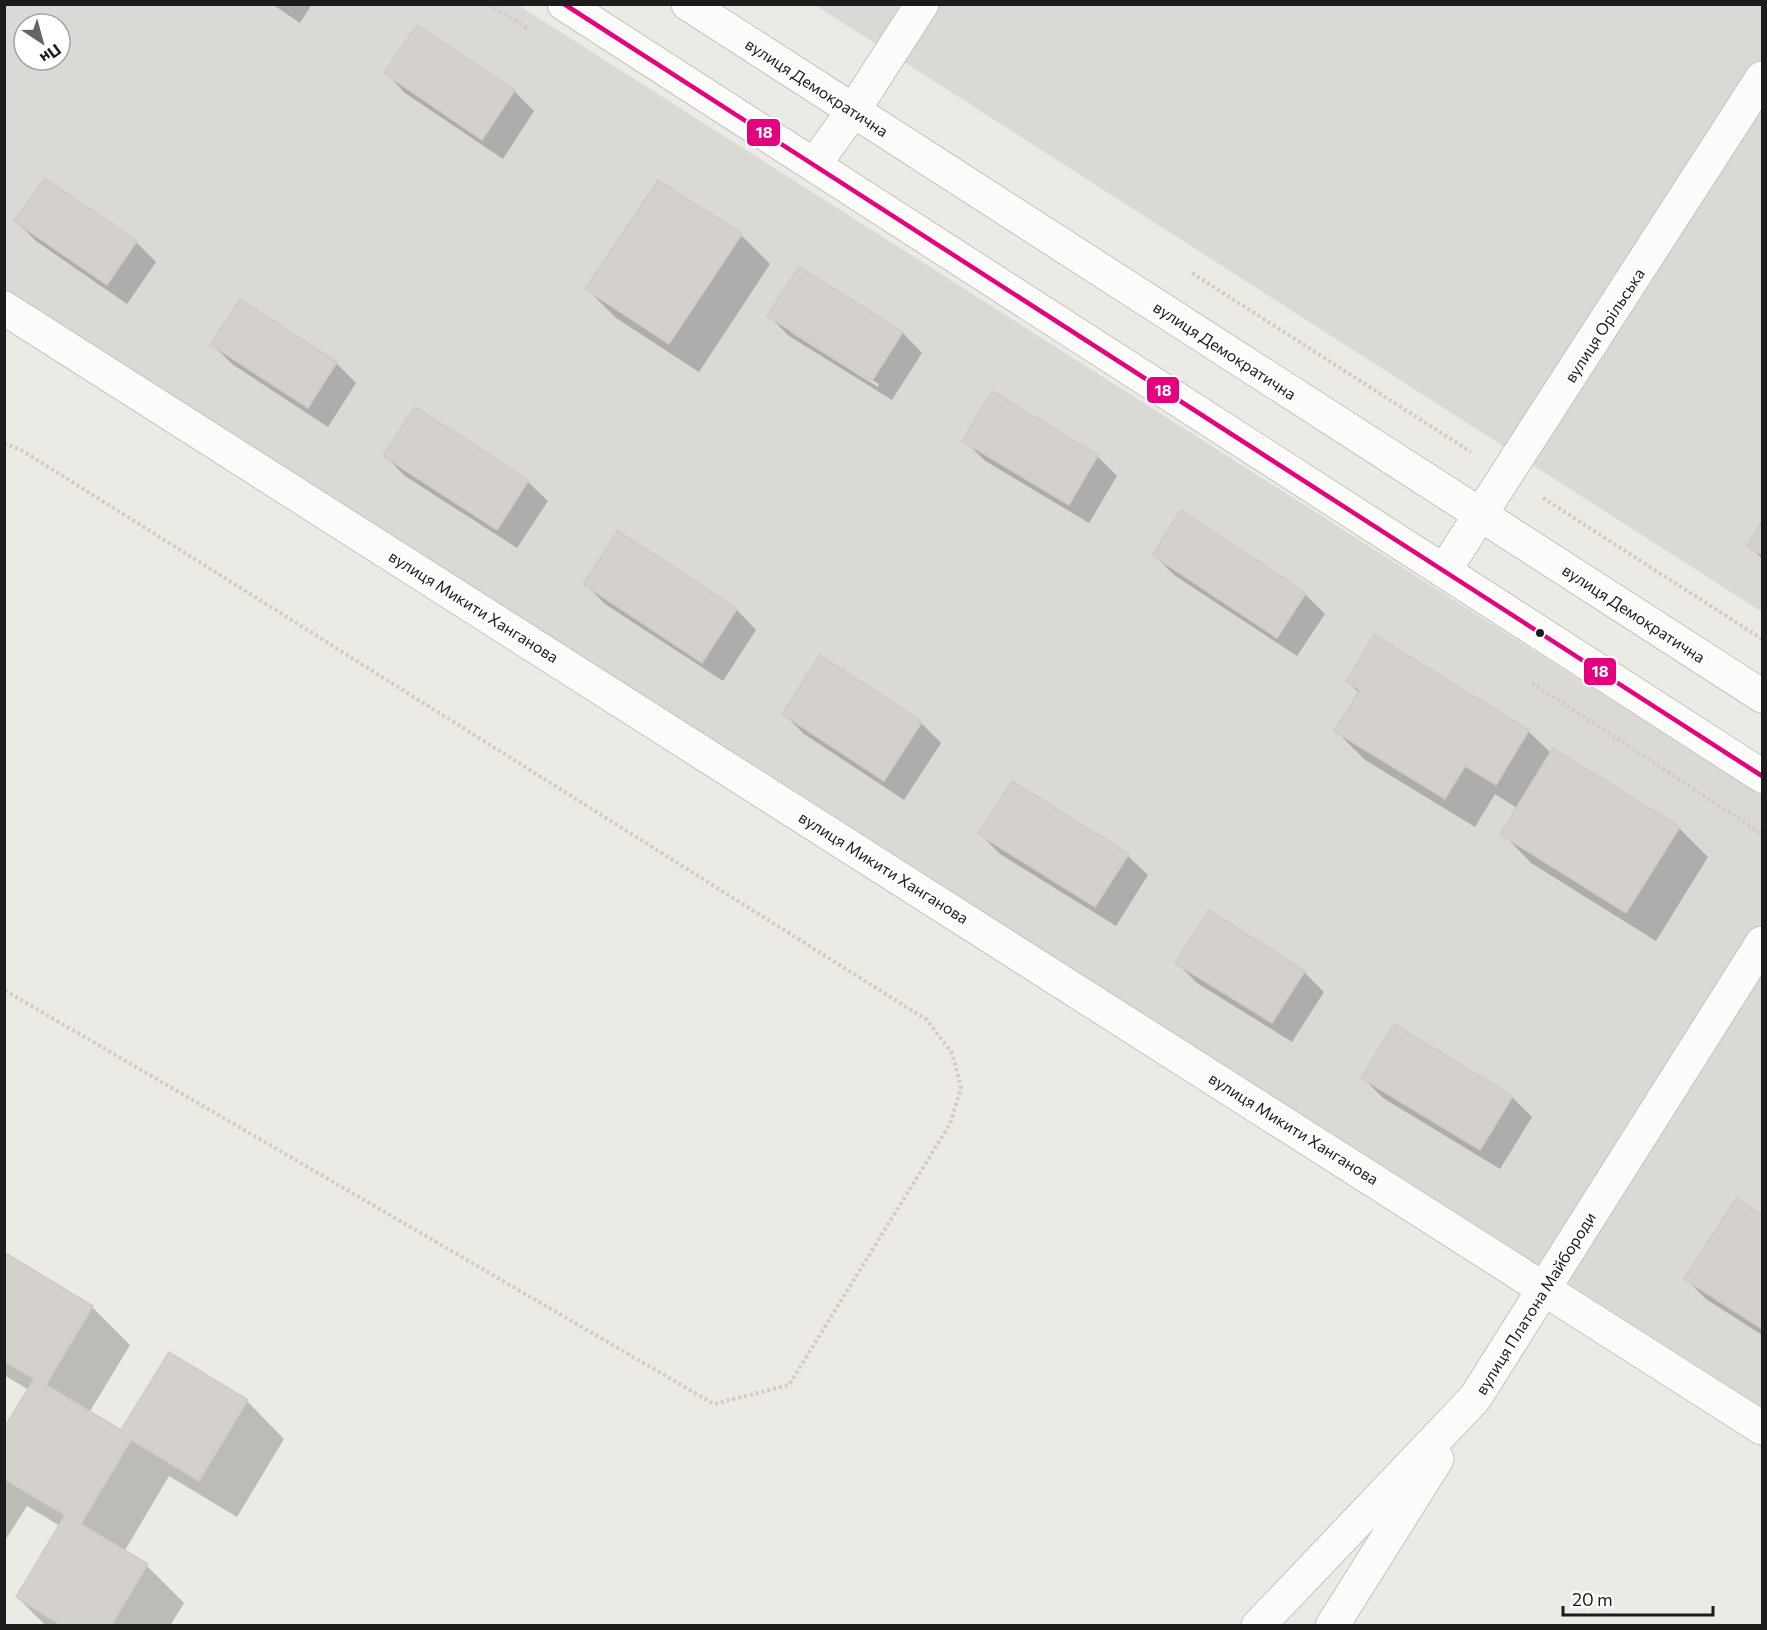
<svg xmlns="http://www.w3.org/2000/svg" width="1767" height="1630" font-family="Commissioner,sans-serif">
<rect width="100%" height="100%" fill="#eceae4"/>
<g fill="#dad9d6" fill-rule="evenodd">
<path d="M4,5h514l1244,791v611l-1757,-1117zM24,24h36v36h-36z"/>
<path d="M815,5h947v607z"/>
</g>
<g fill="#0003" fill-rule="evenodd">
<path d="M272,4h40l-12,19z"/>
<path d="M417,27l97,64 20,20 -31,48 -98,-66 -19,-20z"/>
<path d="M45,180l91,62 20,20 -29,42 -91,-63 -20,-20z"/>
<path d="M741,235l29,29 -71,108 -83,-54 -29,-29z"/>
<path d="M799,269l104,64 19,20 -30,47 -103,-64 -20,-20zM790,329l89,55 -1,3 -88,-55z"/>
<path d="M212,344l124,19 20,20 -28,44 -96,-63z"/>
<path d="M993,393l104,63 20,20 -28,47 -105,-63 -20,-20z"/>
<path d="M385,456l143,26 20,19 -31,47 -112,-72z"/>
<path d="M1762,524v35l-13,-14z"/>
<path d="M618,533l119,77 19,20 -33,51 -118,-77 -20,-20z"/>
<path d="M1154,555l151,39 20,20 -28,42 -123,-81z"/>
<path d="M821,657l100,66 20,20 -37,57 -100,-66 -20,-20z"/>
<path d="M1347,681l181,50 23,22 128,75 29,29 -52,84 -125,-78 -29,-30 15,-25 -22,-14 -20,33 -110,-67 -29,-29 23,-38z"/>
<path d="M1012,783l116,73 20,19 -32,51 -116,-72 -20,-20z"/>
<path d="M1177,963l127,9 20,20 -32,50 -95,-59z"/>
<path d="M1363,1078l149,19 20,20 -32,52 -117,-71z"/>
<path d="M1736,1200l26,17v118l-56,-36 -20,-20z"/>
<path d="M4,1261l88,46 38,38 -41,68 32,19 126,-31 37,38 -47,78 -68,-41 -45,76 23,14 37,37 -14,23h-124l-29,-29 43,-71 -33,-20 -23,36v-111l25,-41 -25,-15z"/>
</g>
<g fill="#d4d1cd" stroke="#cfcbc5" stroke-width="1.5">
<path d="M417,25l98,65 -33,50 -98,-67z"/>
<path d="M45,178l92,63 -30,44 -93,-64z"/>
<path d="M658,180l84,54 -73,110 -84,-55z"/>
<path d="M799,267l104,65 -31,49 -105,-65z"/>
<path d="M240,299l97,63 -29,46 -98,-64z"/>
<path d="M992,391l106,64 -29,50 -107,-64z"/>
<path d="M415,407l114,73 -32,50 -114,-74z"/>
<path d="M1181,510l125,83 -29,45 -125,-83z"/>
<path d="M1762,521v34l-15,-9z"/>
<path d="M618,531l119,78 -35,54 -119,-79z"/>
<path d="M1374,635l155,95 -33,55 -31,-19 -20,33 -111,-68 26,-41 -14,-8z"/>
<path d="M820,655l102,67 -38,59 -102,-67z"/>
<path d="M1553,748l127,79 -54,86 -126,-79z"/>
<path d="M1012,781l117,73 -34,53 -117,-73z"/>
<path d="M1209,910l96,61 -33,52 -97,-60z"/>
<path d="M1394,1024l119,72 -33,54 -119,-72z"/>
<path d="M1736,1198l26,17v114l-78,-50z"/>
<path d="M7,1254l86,52 -47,79 75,45 48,-78 79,48 -49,81 -68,-41 -50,84 67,40 -37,62h-49l-46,-29 49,-82 -61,-36v-51l30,-49 -30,-18v-102z"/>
</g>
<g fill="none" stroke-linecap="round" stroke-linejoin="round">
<g stroke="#c4c3c0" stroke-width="35">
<g id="minor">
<path d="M564,4l1198,772"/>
<path d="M688,4l1074,692"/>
<path d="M814,165l39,-54 69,-107"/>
<path d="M4,308l1758,1120"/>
<path d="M1444,571l318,-493"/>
<path d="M1258,1626l217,-228 287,-455"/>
<path d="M1332,1626l105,-167"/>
</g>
</g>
<g stroke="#d7c9c3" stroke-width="4" stroke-dasharray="3 3" stroke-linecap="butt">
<path d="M489,4l39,25"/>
<path d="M1192,273l279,179"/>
<path d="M4,443l19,8 904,569 25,33 9,35 -11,36 -161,261 -75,19 -710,-414"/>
<path d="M1543,498l219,141"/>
<path d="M1532,683l230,151"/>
</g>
<use href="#minor" stroke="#fcfcfb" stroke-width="33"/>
<g stroke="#fff" stroke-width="9">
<path id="bus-1" d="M564,4l1198,772"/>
</g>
<use href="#bus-1" stroke="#e5007d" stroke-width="4.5"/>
</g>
<circle fill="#1c1c1c" stroke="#fff" stroke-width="2" cx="1540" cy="633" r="5"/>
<g text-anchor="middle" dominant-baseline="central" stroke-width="4.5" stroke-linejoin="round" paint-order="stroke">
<g font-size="16" fill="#1c1c1c" stroke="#fff">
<text transform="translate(817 87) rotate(33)">вулиця Демократична</text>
<text transform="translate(1604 325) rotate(-57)">вулиця Орільська</text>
<text transform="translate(1225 350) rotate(33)">вулиця Демократична</text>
<text transform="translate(474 606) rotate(32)">вулиця Микити Ханганова</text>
<text transform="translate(1634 613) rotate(33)">вулиця Демократична</text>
<text transform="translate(884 867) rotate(32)">вулиця Микити Ханганова</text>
<text transform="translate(1294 1128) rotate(32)">вулиця Микити Ханганова</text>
<text transform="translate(1535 1303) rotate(-58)">вулиця Платона Майбороди</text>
</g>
</g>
<g stroke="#fff" stroke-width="2">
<rect x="746" y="118" width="35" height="29" rx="6" fill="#e5007d"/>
<rect x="1146" y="376" width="34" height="28" rx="6" fill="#e5007d"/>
<rect x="1583" y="657" width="34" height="29" rx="6" fill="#e5007d"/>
</g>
<g font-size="16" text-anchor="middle" font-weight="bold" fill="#fff">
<text x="764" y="138">18</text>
<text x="1163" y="396">18</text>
<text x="1600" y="677">18</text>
</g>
<rect width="1767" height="1630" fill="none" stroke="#1c1c1c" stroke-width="12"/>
<g transform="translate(42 42) rotate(144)"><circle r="28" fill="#ffffff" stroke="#a4a4a4" stroke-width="1.5"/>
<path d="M0-4.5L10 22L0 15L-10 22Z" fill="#656462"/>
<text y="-9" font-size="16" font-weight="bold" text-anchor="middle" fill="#1c1c1c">Пн</text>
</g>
<path d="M1563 1606v9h150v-9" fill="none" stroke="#1c1c1c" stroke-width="3"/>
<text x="1572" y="1606" font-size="18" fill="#1c1c1c" stroke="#ffffff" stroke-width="4.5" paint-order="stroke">20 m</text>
</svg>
